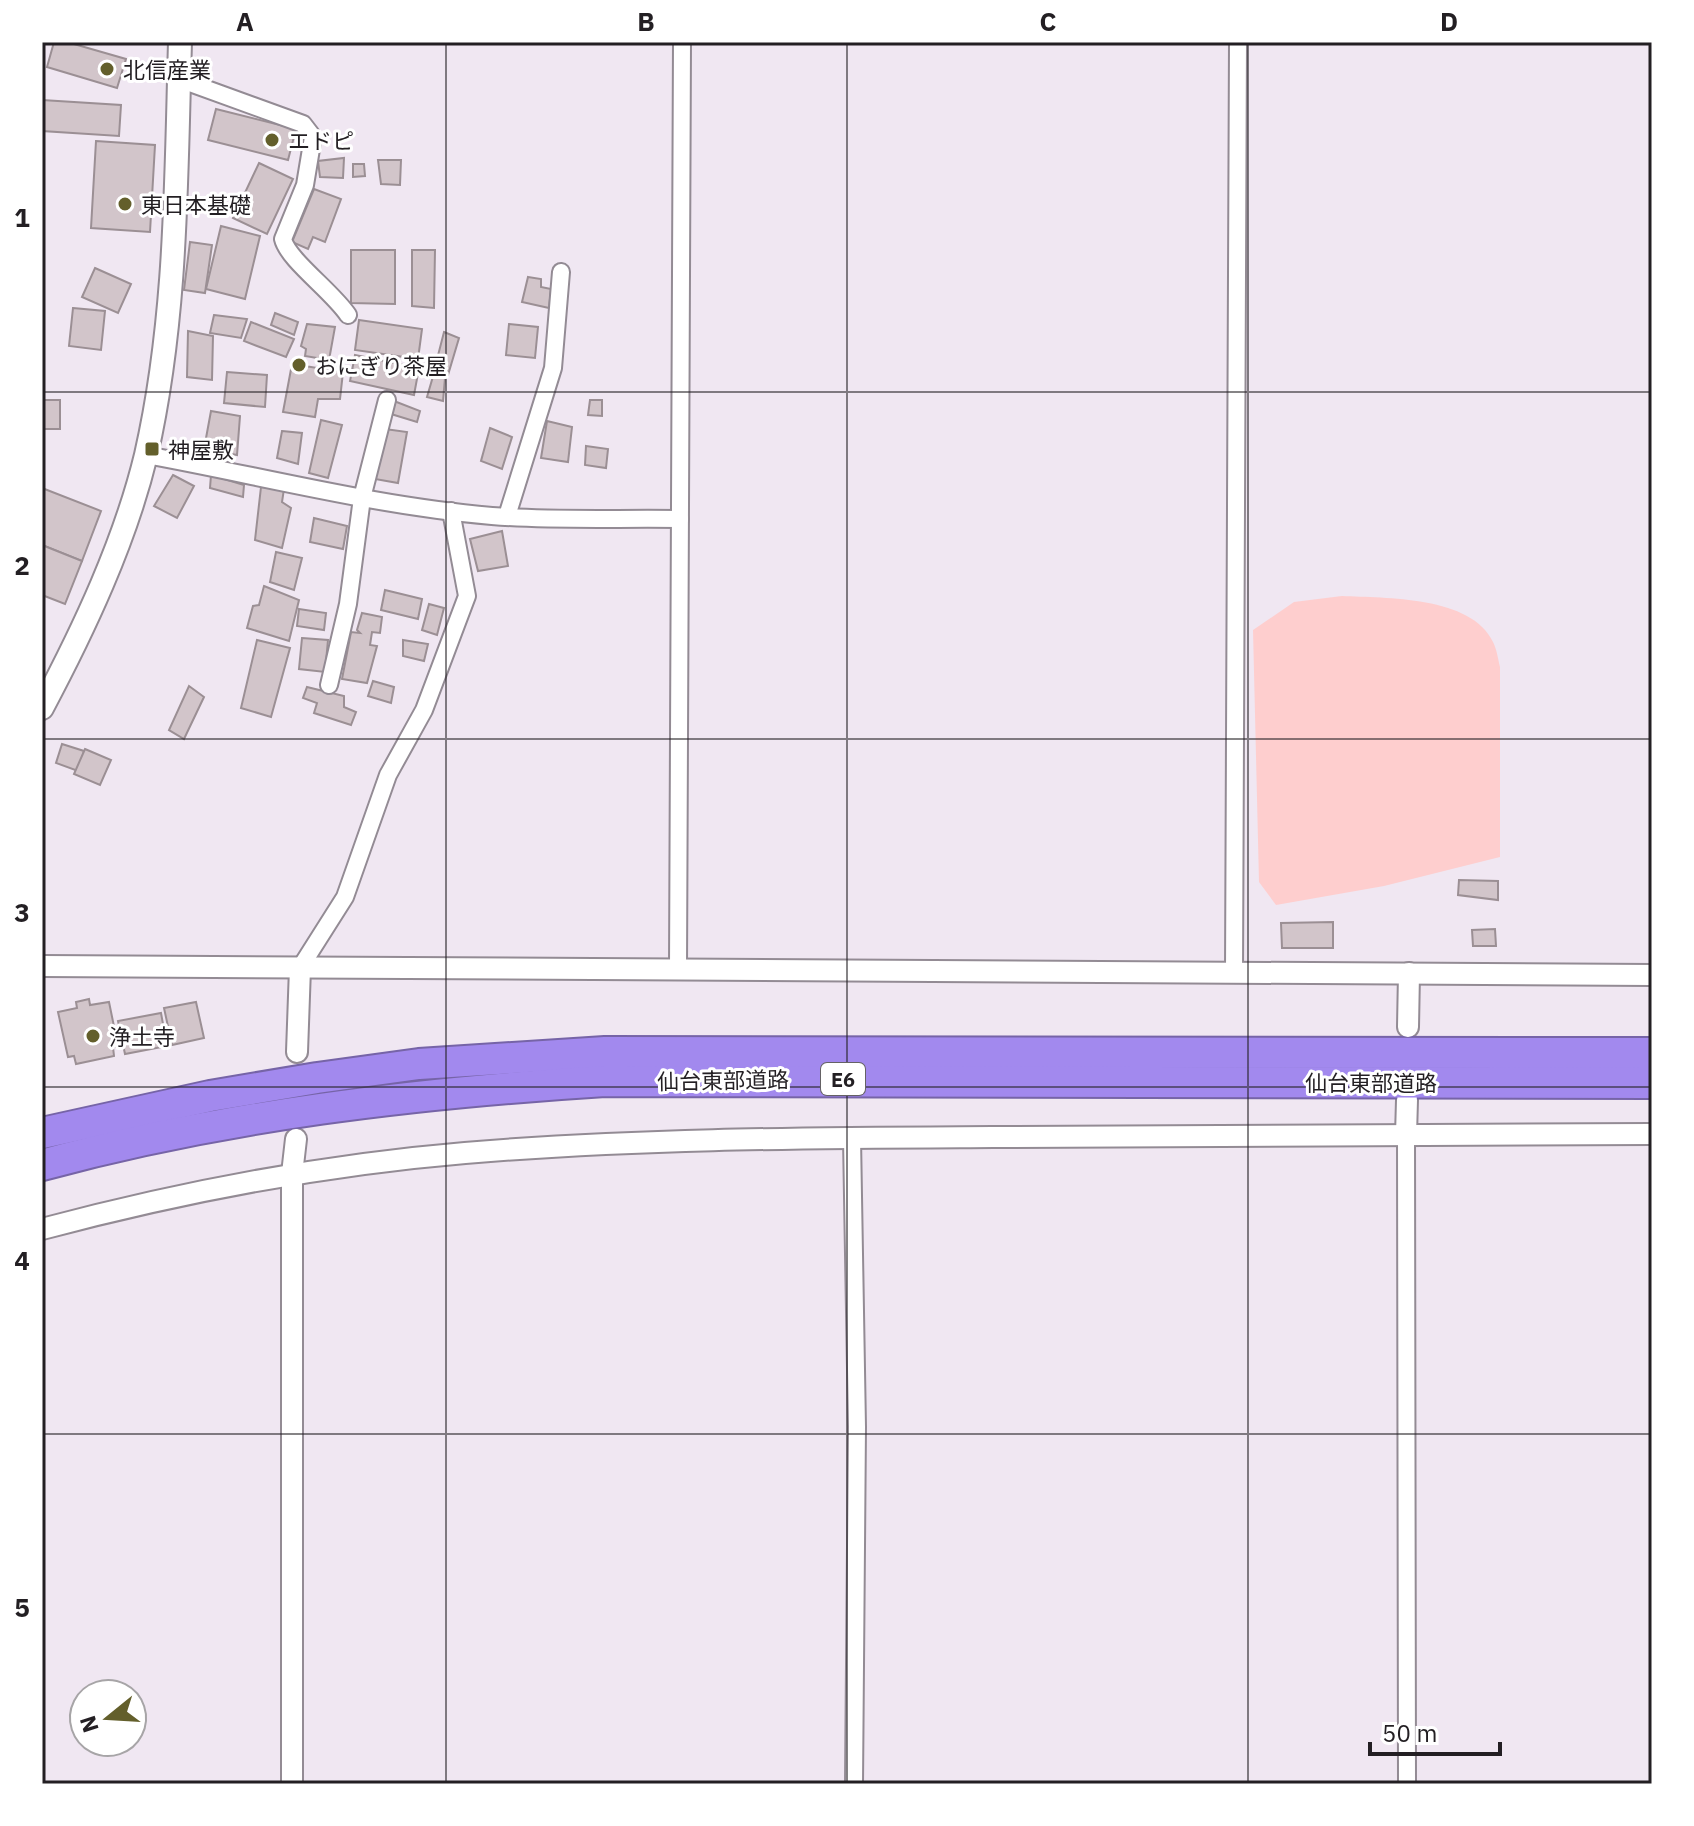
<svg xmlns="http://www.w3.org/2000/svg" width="1694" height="1826" font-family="'IBM Plex Sans','Noto Sans JP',sans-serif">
<rect width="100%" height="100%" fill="#f0e7f2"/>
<path fill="#fecece" d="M1342,596c43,2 130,0 151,46 4,8 5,17 7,25v190l-116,29 -108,19 -17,-23 -6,-252 41,-28z"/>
<g fill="#d2c5ca" stroke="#9b8f94" stroke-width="2">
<path d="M54,42h13l59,17 -9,29 -70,-21z"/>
<path d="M42,100l79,5 -2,31 -77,-5z"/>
<path d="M216,109l80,20 -8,31 -80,-20z"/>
<path d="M96,141l59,4 -5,87 -59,-4z"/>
<path d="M344,158l-1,20 -23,-1 -2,-16z"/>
<path d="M378,160h23l-1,25 -19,-1z"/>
<path d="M259,163l34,16 -26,55 -34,-16z"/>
<path d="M353,164h11l1,12 -12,1z"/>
<path d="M314,189l27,10 -16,43 -12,-5 -5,12 -16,-7z"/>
<path d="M221,226l39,10 -15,63 -39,-10z"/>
<path d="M190,242l22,3 -7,48 -21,-3z"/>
<path d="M351,250h44v54l-44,-1z"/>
<path d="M412,250h23l-1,58 -22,-2z"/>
<path d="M95,268l36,16 -13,29 -36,-16z"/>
<path d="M528,277l13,2v8l10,2 -2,19 -27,-6z"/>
<path d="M73,308l32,3 -4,39 -32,-4z"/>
<path d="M275,313l23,9 -4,13 -23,-10z"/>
<path d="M214,315l33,4 -6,19 -31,-5z"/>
<path d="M359,320l63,9 -4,30 -63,-9z"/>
<path d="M251,322l43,17 -8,18 -42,-16z"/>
<path d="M307,324l28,3 -6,33 -24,-4 1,-7 -5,-3z"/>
<path d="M509,324l29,3 -3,31 -29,-3z"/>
<path d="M188,331l25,5 -1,44 -25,-3z"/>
<path d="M444,332l15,6 -11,37 -14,-4z"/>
<path d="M355,355l64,13 -5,27 -64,-14z"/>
<path d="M292,364l51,8 -3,27h-22l-3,18 -32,-5z"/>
<path d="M227,372l40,3 -2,32 -41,-4z"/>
<path d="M434,373l11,5 -2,23 -16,-4z"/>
<rect x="42" y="400" width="18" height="29"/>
<path d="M590,400h12v16l-14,-1z"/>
<path d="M394,401l26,10 -3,11 -26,-8z"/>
<path d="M211,411l29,5 -3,39 -33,-6z"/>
<path d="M321,420l21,5 -14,53 -19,-5z"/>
<path d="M547,421l25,6 -4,35 -27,-4z"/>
<path d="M490,428l22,9 -10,32 -21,-8z"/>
<path d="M385,429l22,3 -9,51 -23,-4z"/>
<path d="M282,431l20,2 -4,31 -21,-6z"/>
<path d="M586,446l22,3 -2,19 -21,-3z"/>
<path d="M173,475l21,11 -17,32 -23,-12z"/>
<path d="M211,475l33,10 -1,12 -33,-9z"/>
<path d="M261,487l23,2 -2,13 9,6 -9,40 -27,-8z"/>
<path d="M42,488l59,23 -19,50 -40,-16z"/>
<path d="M314,518l33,8 -4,23 -33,-7z"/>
<path d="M502,531l6,35 -30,5 -8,-32z"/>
<path d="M42,545l40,16 -17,43 -23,-9z"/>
<path d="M276,552l26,6 -8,32 -24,-8z"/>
<path d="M264,586l35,14 -10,41 -42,-13 6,-22 6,-1z"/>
<path d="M385,590l37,9 -4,20 -37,-9z"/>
<path d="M429,604l15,4 -7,27 -15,-5z"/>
<path d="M299,609l27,4 -2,17 -27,-4z"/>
<path d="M362,613l20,4 -2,16 -8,-1 -2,13 7,1 -10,37 -25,-4 9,-47 9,1 -3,-3z"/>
<path d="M302,638l26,2 -3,32 -26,-3z"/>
<path d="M257,640l33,8 -19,69 -30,-9z"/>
<path d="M403,640l25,4 -4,17 -21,-5z"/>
<path d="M373,681l21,6 -3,16 -23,-7z"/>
<path d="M189,686l15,11 -20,42 -15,-9z"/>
<path d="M307,687l37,9v11l12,5 -5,13 -37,-12 3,-10 -14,-5z"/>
<path d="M62,744l22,7 -6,20 -22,-8z"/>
<path d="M85,749l26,11 -11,25 -26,-11z"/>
<path d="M1459,880l39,1v19l-40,-5z"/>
<path d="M1333,922v26h-51l-1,-25z"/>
<path d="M1495,929l1,17h-23l-1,-16z"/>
<path d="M89,999l1,6 19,-3 9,44 -5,1 1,9 -38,8 -2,-8 -6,1 -10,-45 19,-4 -1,-6z"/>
<path d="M196,1002l8,36 -32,7 -8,-37z"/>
<path d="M161,1013l6,33 -42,8 -7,-33z"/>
</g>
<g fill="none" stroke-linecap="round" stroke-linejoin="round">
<g stroke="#938b94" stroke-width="20">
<g id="minor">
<path d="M179,79l124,45 10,13 -8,48 -22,54c5,21 49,52 65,76"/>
<path d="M146,455c115,21 229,51 346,61 62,5 126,2 188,3"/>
<path d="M507,516l46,-148 8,-96"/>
<path d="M329,685l19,-81 14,-106 25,-98"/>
<path d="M300,968l45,-71 43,-122 36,-65 43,-114 -16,-85"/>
<path d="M678,970l4,-928"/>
<path d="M1234,972l4,-930"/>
<path d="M1406,1135l1,649"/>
<path d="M852,1138l5,289 -3,357"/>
</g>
</g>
<g stroke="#938b94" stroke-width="24">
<g id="tertiary">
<path d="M42,966l1610,9"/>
<path d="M1408,1027l1,-54"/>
<path d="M297,1052l3,-84"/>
<path d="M1406,1135l1,-35"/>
<path d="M42,1229c139,-37 280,-64 423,-76 176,-15 353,-15 528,-16 220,-1 439,-2 659,-3"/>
<path d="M292,1784v-610l4,-35"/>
</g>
</g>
<g stroke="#938b94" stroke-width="26">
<path id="secondary" d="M42,708c42,-79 83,-166 104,-253 31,-136 30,-275 34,-413"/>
</g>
<g stroke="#7664a7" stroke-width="34">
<g id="motorway">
<path d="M42,1133l168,-37 107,-18 102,-14 186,-12 1047,1"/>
<path d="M42,1165c185,-50 372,-72 563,-84l1047,2"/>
</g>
</g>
<use href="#minor" stroke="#fff" stroke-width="16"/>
<use href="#tertiary" stroke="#fff" stroke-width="20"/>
<use href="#secondary" stroke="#fff" stroke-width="22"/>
<use href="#motorway" stroke="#a289ee" stroke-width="30"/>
</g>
<path fill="none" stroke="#231f23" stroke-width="2" stroke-opacity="0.55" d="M446,42v1742M847,42v1742M1248,42v1742M42,392h1610M42,739h1610M42,1087h1610M42,1434h1610"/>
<g fill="#635f2b" stroke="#fff" stroke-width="3">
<circle cx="107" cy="69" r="8"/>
<circle cx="272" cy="140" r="8"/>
<circle cx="125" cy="204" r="8"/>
<circle cx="299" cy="365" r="8"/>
<rect x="144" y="441" width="16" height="16" rx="4"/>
<circle cx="93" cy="1036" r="8"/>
</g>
<g text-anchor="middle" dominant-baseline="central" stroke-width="6" stroke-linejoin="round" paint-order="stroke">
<rect fill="#fff" stroke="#656265" stroke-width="2" x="821" y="1063" width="44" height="32" rx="6"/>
<g font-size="20" font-weight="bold" fill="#231f23">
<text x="843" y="1079">E6</text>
</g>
<g font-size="22" fill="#231f23" stroke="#fff" text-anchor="start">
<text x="123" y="69">北信産業</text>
<text x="288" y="140">エドピ</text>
<text x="141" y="204">東日本基礎</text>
<text x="315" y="365">おにぎり茶屋</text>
<text x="168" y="449">神屋敷</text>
<text x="109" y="1036">浄土寺</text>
</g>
<g font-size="22" fill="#231f23" stroke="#fff">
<text transform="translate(723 1080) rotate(-1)">仙台東部道路</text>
<text x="1371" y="1082">仙台東部道路</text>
</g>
</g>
<rect width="1694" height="1826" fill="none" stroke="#ffffff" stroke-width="88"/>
<g transform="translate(108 1718) rotate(252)"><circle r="38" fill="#ffffff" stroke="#a7a5a7" stroke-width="2"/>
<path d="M0-6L14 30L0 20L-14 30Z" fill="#635f2b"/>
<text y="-12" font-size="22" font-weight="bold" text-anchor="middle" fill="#231f23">N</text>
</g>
<path d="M1370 1742v12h130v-12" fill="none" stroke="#231f23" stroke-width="4"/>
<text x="1382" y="1742" font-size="24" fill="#231f23" stroke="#ffffff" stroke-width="6" paint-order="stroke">50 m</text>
<rect x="44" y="44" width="1606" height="1738" fill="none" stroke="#231f23" stroke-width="3"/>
<g font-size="26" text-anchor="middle" font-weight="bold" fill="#231f23">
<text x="245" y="31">A</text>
<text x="646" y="31">B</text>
<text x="1048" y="31">C</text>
<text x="1449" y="31">D</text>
<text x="22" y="227">1</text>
<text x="22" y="575">2</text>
<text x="22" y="922">3</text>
<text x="22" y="1270">4</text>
<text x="22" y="1617">5</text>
</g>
</svg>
